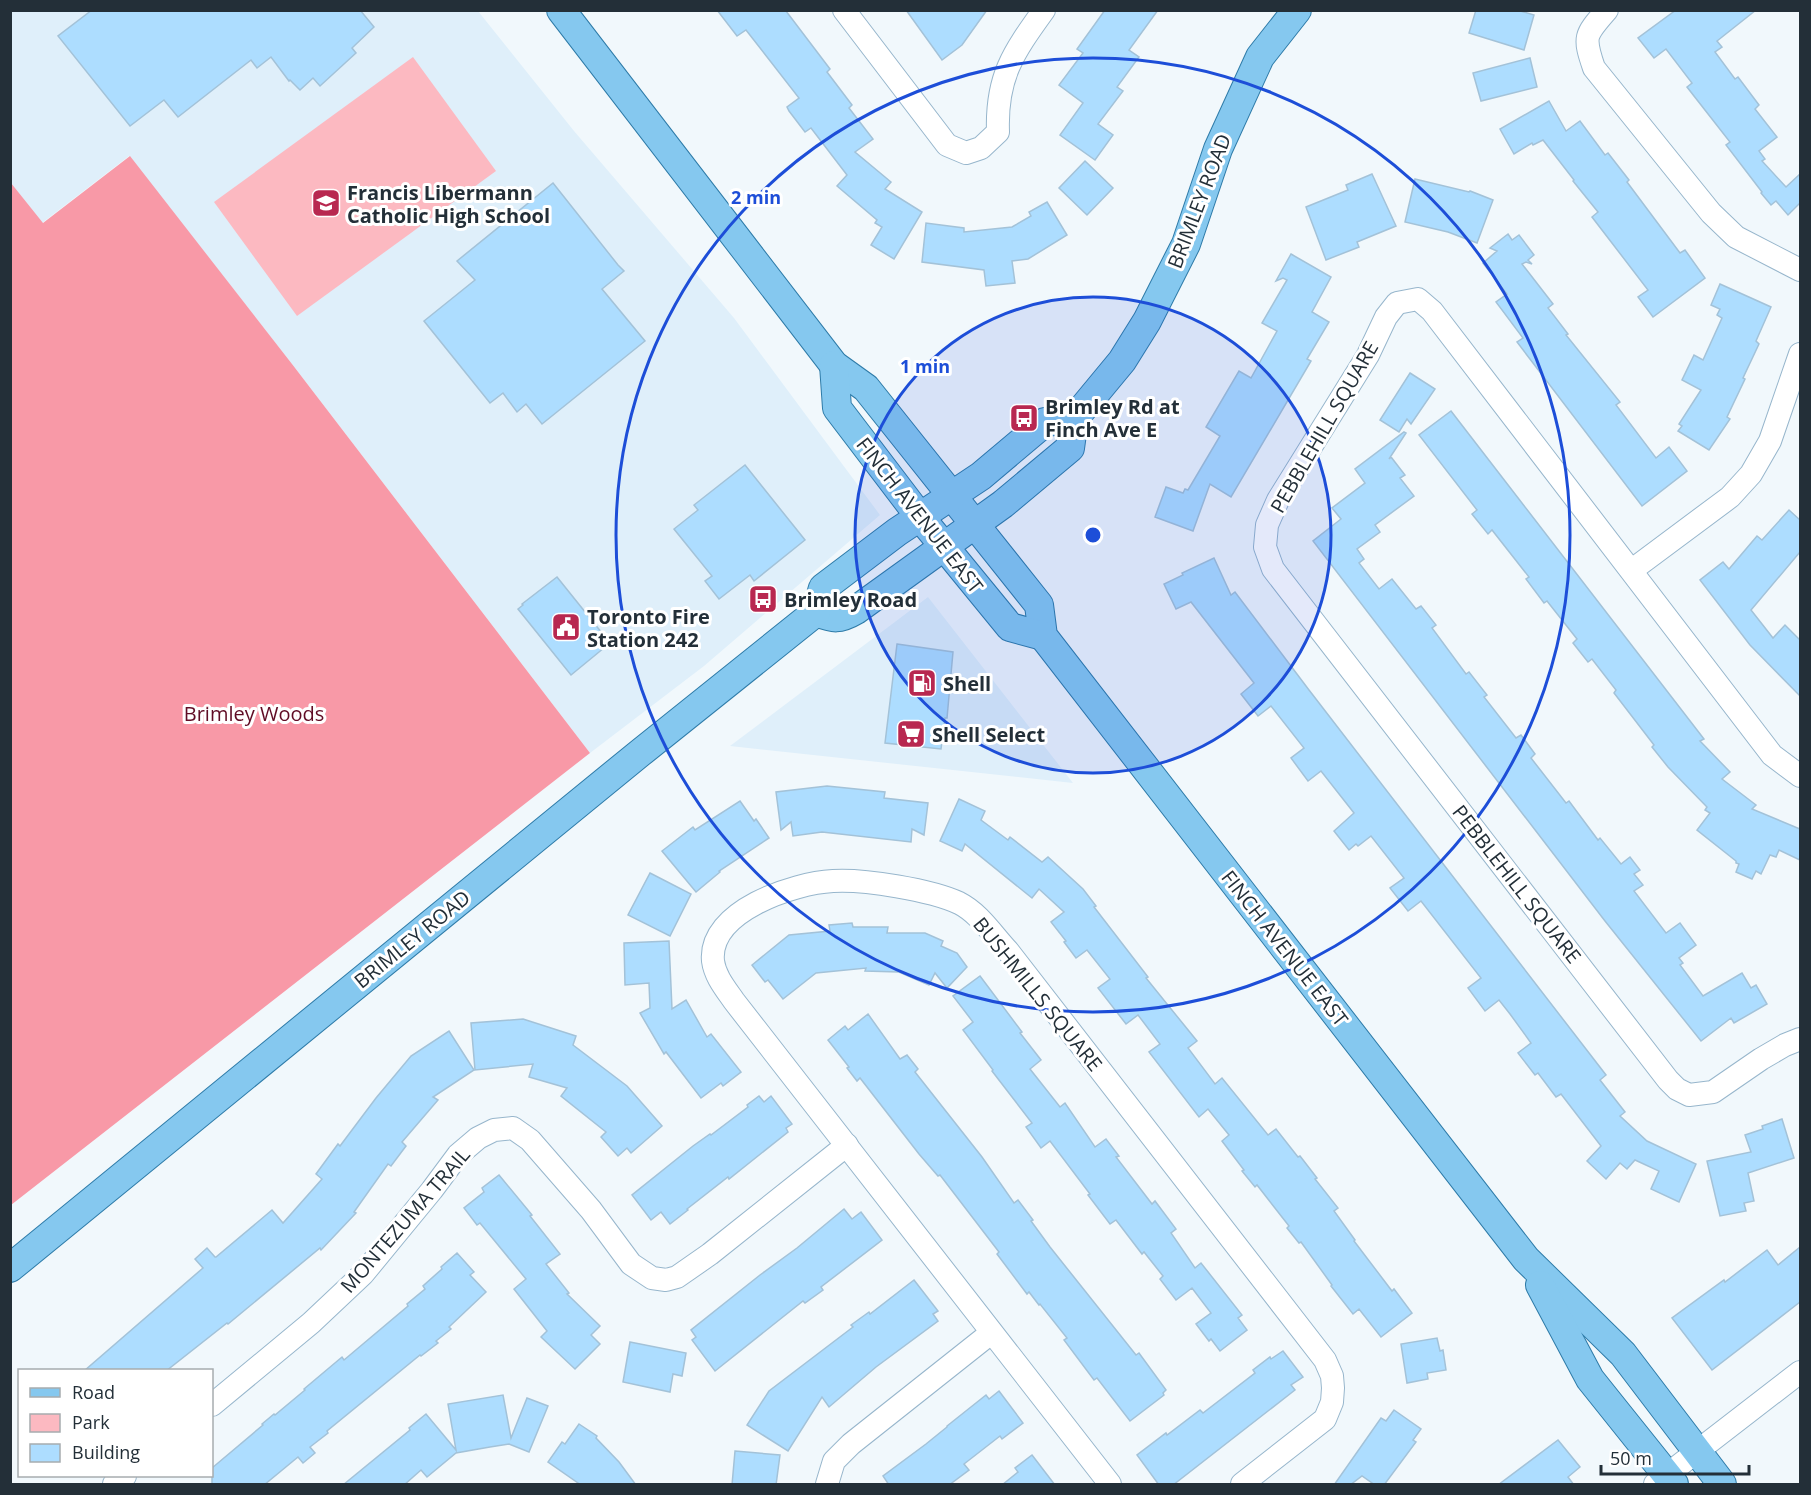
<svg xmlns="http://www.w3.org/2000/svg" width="1811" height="1495" font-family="'Open Sans',sans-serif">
<rect width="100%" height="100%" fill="#f1f8fc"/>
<g fill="#dfeffa">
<path d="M11,11h467l96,120 160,187 146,197 -176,151 -114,87 -298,-389 -163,-208 -87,67 -31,-40z"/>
<path d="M928,597l145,186 -343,-37z"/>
</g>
<path fill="#fcb9c1" d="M413,57l83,114 -199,145 -83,-114z"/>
<path fill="#f899a7" d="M130,156l162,208 298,389 -579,452v-1022l32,40z"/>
<g fill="#adddff" stroke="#a3c2d8" stroke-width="1.5">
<path d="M92,10h268l14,17 -22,21 4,5 -36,33 -7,-8 -13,12 -10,-10 -1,1 -18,-24 -14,11 -6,-8 -73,57 -14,-17 -34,26 -72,-90z"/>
<path d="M717,10l69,1 44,58 -3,3 25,33 -3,3 24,31 -18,13 36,30 -6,7 37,23 -28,47 -23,-14 11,-18 -7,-4 2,-3 -40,-34 10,-11 -36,-47 -6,4 -16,-21 -2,-4 12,-9 -53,-68 -9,6z"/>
<path d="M906,10h81l-25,35 -20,15z"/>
<path d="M1105,10h53l-29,40 10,7 -22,30 6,4 -25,33 15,11 -18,25 -35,-25 23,-32 -24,-18 24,-32 -6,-4z"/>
<path d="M1476,10h41l17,5 -10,35 -55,-17z"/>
<path d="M1676,10h80l-39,31 5,6 -7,5 20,27 3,-2 21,28 -4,4 22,28 -18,14 6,8 -3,2 24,26 14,-13v29l-12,12 -12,-14 -5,4 -10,-12 1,-1 -36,-47 4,-3 -43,-55 5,-4 -26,-34 -12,9 -16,-20z"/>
<path d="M1530,58l7,29 -56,14 -8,-28z"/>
<path d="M1549,101l17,30 14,-10 25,34 3,-2 21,27 -2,2 53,71 5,-3 20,28 -52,39 -15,-20 10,-7 -56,-73 6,-5 -25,-31 1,-1 -31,-40 -10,5 -1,-2 -18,11 -14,-25z"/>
<path d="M1085,161l28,27 -26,27 -28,-27z"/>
<path d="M1372,174l24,52 -39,16 2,5 -33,13 -20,-53 42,-17 -2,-5z"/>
<path d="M1415,179l54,13 1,-1 23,9 -16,43 -29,-11 -43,-10z"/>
<path d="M553,183l65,82 6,6 -22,18 43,52 -103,83 -16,-20 -9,8 -14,-19 -13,10 -66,-82 51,-41 -18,-19z"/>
<path d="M1047,202l20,33 -39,24 -16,2 3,22 -29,3 -2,-16 -62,-8 4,-39 38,5v4l48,-5 19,-11 -2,-4z"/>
<path d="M1508,234l4,6 7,-5 15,20 -6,5 4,4 -6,-2 -4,2 31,40 -5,4 20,26 -2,1 54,67 -4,3 40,53 13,-11 18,24 -45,35 -125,-164 6,-4 -27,-36 11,-8 -24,-31 14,-12 -7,-3z"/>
<path d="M1291,254l40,23 -19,35 17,10 -22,37 4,2 -80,136 -21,-13 -17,47 -38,-14 11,-30 17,6 2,-4 3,1 32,-54 -14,-9 33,-56 12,7 26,-47 -15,-8 25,-43 -4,-2 -7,3z"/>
<path d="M1720,284l51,23 -15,34 3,3 -16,34 2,1 -18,38 3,2 -21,31 -31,-19 4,-5 -3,-2 22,-34 -19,-10 12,-25 9,5 19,-42 -5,-3 3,-6 -9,-4z"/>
<path d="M1410,373l25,16 -24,35 -4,-5 -8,13 -19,-12z"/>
<path d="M1451,411l253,328 -4,2 30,31 -8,7 34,26 -4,4 48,20v31l-21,-10 -3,7 -6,-2 -9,19 -5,-3 -4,8 -16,-7 3,-8 -3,-1v-2l-39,-31 13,-17 -5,-3 2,-3 -39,-40 -16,-20 2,-2 -40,-52 2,-3 -24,-31 -4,3 -15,-19 4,-4 -30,-38 -3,2 -18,-24 3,-2 -37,-47 -4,4 -16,-20 5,-4 -58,-75z"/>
<path d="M1404,432l2,1 -17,26 2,-2 14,18 -5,3 14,18 -39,29 5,7 -23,17 7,10 -5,4 20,26 13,-10 24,30 5,-3 15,19 -4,3 34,46 3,-2 18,23 -3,2 32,41 5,-3 14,19 -4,4 35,45 3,-2 29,39 2,-2 21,26 9,-7 10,13 -6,4 9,11 -9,6 32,42 14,-10 16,22 -17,13 4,5 -3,2 23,31 39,-23 9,15 5,-3 11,19 -33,19 -3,-5 -30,23 -96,-120 -292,-380 28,-22 -9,-11 33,-25 -10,-14z"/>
<path d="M745,465l60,75 -51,41 -4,-6 -31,24 -14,-18 7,-5 -38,-47 24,-19 -4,-5z"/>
<path d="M1789,510l11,10v32l-49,58 22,28 12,-13 15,15v56l-50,-51 -50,-65 23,-18 6,7 28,-33 5,4z"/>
<path d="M1214,558l17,37 4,-3 74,98 297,385 -6,5 25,32 -5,4 27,25 49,23 -17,38 -28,-13 8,-18 -24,-11 -8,9 -7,-6 -14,16 -19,-18 14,-15 -40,-52 -5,3 -18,-24 -3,2 -17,-22 13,-10 -21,-29 -11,-14 -14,11 -17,-23 13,-10 -60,-77 -13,10 -18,-23 14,-10 -33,-42 -13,10 -2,-2 -7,6 -15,-19 20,-18 -33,-42 -13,10 -17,-23 13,-10 -33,-42 -13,10 -17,-22 13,-11 -63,-81 -15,7 -12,-25 19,-9 -1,-2z"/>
<path d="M557,577l53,66 -39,32 -53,-66 5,-4 -1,-1z"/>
<path d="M897,644l56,8 -6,66h-2l-4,31 -56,-6z"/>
<path d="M827,786l58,6 -1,6 44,5 -4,32 -12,-6 -1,13 -89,-10 -29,4 -2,-14 -10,8 -5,-38z"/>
<path d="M959,799l26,12 -4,9 27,20 2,-3 32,25 6,-5 35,32 13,17 -2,1 54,70 -2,1 51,63 -9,7 27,36 7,-6 46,57 8,-6 22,28 2,-1 17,22 -2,1 23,29 -4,3 21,29 -1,1 38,50 2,-2 18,24 -31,24 -22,-28 -6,5 -22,-28 1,-1 -31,-43 -2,1 -12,-15 2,-2 -32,-41 -2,2 -13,-16 2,-1 -22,-29 7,-6 -21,-26 -9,8 -50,-65 11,-8 -22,-29 -12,9 -28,-36 12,-9 -23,-29 -11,8 -12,-16 2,-1 -15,-19 13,-10 -25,-23 -7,9 -67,-54 -3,7 -22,-10z"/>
<path d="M740,801l14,20 2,-2 13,19 -50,33 1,1 -24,20 -34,-41 31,-24 2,3z"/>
<path d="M650,873l41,21 -21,42 -42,-21z"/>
<path d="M852,923l1,4h35l-1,6h38l18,8 -2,5 16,7 10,14 -20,21 -12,-15 -6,12 -30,-13 -34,-1 1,-3 -50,5 -33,26 -15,-19 -3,2 -13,-17 37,-30 41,-4 -1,-6z"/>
<path d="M669,941l3,68 14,-9 21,37 4,-3 30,38 -18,14 -2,-3 -20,15 -35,-46 -2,2 -24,-41 10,-5 -1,-25 -24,2 -1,-42z"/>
<path d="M980,976l42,56 -2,1 21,27 -11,9 30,38 5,-4 30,44 11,-8 13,17 -3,1 36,47 3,-3 21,28 -5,4 24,35 6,-5 41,52 -4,3 9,12 -27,21 -9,-12 -2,2 -13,-17 15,-11 -19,-25 -16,12 -16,-21 3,-3 -19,-24 -2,2 -26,-34 -6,4 -22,-29 2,-1 -40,-53 -9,7 -15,-21 6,-4 -40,-52 1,-1 -30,-40 10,-8 -20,-26z"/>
<path d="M868,1014l32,45 7,-4 11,14 -3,3 67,85 32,46 4,-3 15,20 -2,1 19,26 86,108 3,-2 27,37 -3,3 1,2 -34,26 -33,-43 -3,2 -30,-40 3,-2 -27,-34 -1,1 -10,-13 -2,2 -30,-40 2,-2 -59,-77 -2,1 -19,-22 -59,-76 -3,3 -10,-13 2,-1 -21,-27 17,-14 3,4z"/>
<path d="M523,1019l53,17 -3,9 54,41 35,40 -31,27 -4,-5 -9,8 -17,-19 5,-5 -45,-36 6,-8 -38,-11 4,-13 -58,6 -4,-47z"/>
<path d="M449,1031l25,39 -41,27 5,3 -36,42 4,4 -15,20 -3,-2 -34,48 2,1 -35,37 -1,-2 -92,76 -1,-1 -61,48h-82l119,-103 -8,-9 12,-11 8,9h1l56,-47 11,13 39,-44 -6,-5 22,-30 2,2 36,-48 35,-42z"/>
<path d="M759,1096l5,6 7,-6 21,28 -6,4 2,4 -59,47 -1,-2 -41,32 1,1 -18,14 -9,-12 -10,8 -19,-25 61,-49 17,-12 1,1 37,-28 -1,-2z"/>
<path d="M1782,1119l12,39 -46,15 6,28 -10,2 2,8 -26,5 -13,-55 44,-9 -6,-17 18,-6 -1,-3z"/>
<path d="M499,1175l33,40 -2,1 30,38 -14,10 23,29 -2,1 33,32 -9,9 9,9 -25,25 -34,-32 6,-6 -33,-42 12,-10 -46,-56 -3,2 -13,-17 20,-16 -2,-4z"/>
<path d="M844,1209l8,10 9,-7 21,28 -61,47 2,3 -18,13 -2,-2 -88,70 -23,-31 4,-3 -5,-7 69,-55 37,-27z"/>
<path d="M1800,1247v55l-88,68 -40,-52 52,-38 1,2 42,-32 11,15z"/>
<path d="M457,1253l17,19 -4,3 16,17 -37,35 2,2 -15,12 2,2 -17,13 -1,-1 -93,76 1,2 -18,14 5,6 -12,10 -5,-6 -34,28h-52v-17l51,-43 -1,-1 12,-10 1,1 30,-25 -1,-1 38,-32 2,3 64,-54 -1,-2 18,-15 -2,-3 19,-17 -1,-2z"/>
<path d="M914,1280l24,31 -5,3 5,7 -62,46 -47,40 -7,-10 -34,54 -41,-26 22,-34 84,-64 -2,-2 18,-13 1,2z"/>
<path d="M1437,1338l3,13 3,-1 3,20 -19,3 1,6 -21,4 -6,-39z"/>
<path d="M630,1342l56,11 -4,23 -9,-2 -3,18 -47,-10z"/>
<path d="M1283,1351l20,26 -12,8 4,5 -122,95h-14l-22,-30 29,-22 1,2 33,-25 3,3 52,-40 -2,-3 17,-13 1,2z"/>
<path d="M999,1391l24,32 -21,16 -2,-3 -36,28 5,6 -20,15h-60l-6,-9 43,-32 21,-17v-1l39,-31 3,4z"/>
<path d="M503,1395l8,43 16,-40 21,8 -19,46 -20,-8 -19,3 -34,6 -29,24 -6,-7 -17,15h-61l67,-55 -1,-2 17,-14 30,36 -8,-46z"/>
<path d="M1394,1410l27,19 -8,11 3,2 -32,43h-9l-13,-9 -12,9h-16l47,-67 5,3z"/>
<path d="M579,1424l18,12 -1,2 23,24 17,23h-55l-33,-23 14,-20 3,2z"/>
<path d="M1558,1440l22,27 -12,10 6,8h-76z"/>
<path d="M735,1451l45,4 -4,30h-44z"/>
<path d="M1032,1455l23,30h-53l16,-13 -3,-4z"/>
</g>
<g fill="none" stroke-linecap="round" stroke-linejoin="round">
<g stroke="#97b6cc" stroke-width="24">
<g id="minor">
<path d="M844,10l103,135 19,8 15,-5 17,-16c-2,-55 15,-79 46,-122"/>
<path d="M1607,10c-22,25 -24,26 -13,58l117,145 25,24 64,33"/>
<path d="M1632,570l98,-73 21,-23 19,-33 30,-87"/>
<path d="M1800,776l-28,-21 -340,-444 -14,-12 -21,4 -11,14 -18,38 -90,145 -11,25 -2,22 8,22 395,511 9,9 12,6 24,-3 48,-33 24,-14 15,-6"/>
<path d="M212,1405l99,-82 52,-49 69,-84 26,-35 20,-17 16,-8 19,-2 17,12 61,70 40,54 21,14 14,2 11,-3 33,-23 137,-109"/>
<path d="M114,1484l11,-8"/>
<path d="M827,1484l7,-23 17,-17 140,-111"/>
<path d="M1110,1484l-376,-483c-9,-13 -19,-25 -21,-40 -5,-50 81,-78 120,-80 31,-2 98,9 126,22 20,10 34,32 49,48l317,409 7,16 1,12 -1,14 -7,17 -83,65"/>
<path d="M1655,1484l145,-112"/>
</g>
</g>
<g stroke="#2e7ba8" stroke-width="30">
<g id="major">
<path d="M561,10l273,355 32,23 173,217 4,31 483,623 97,95 99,130"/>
<path d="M834,365l3,43 83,109 90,110 33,9"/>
<path d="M816,612c18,7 23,8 40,-2l147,-106 67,-56 4,-29 48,-58 25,-40 39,-77 32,-95 42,-92 37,-47"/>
<path d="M10,1268l630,-515 176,-141 7,-24 74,-56 84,-56 64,-54 29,-3"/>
<path d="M1540,1285l50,94 84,105"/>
</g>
</g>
<use href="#minor" stroke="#fff" stroke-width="22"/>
<use href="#major" stroke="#85c8ef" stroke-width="28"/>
</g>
<circle cx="1093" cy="535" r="238" fill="#1d4ed8" fill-opacity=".12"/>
<g fill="none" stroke="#1d4ed8" stroke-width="3">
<circle cx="1093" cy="535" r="238"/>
<circle cx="1093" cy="535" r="477"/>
</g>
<defs>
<g id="school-square" transform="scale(1.5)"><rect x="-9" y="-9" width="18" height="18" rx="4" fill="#b82850" stroke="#fff"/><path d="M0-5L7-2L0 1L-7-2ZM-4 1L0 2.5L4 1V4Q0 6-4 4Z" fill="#fff"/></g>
<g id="bus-square" transform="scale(1.5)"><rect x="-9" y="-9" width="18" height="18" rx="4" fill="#b82850" stroke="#fff"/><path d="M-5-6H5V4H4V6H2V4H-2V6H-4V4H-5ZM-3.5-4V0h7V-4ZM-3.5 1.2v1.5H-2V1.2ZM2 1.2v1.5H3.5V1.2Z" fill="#fff"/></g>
<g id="civic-square" transform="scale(1.5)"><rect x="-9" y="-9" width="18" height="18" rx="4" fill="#b82850" stroke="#fff"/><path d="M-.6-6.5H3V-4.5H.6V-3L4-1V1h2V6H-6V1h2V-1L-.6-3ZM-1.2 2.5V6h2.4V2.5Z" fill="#fff"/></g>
<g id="fuel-square" transform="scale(1.5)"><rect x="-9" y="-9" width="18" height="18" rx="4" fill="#b82850" stroke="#fff"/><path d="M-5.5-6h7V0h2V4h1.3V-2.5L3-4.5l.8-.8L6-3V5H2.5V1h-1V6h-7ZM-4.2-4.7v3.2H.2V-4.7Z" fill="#fff"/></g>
<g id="supermarket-square" transform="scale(1.5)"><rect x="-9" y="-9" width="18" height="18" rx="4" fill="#b82850" stroke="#fff"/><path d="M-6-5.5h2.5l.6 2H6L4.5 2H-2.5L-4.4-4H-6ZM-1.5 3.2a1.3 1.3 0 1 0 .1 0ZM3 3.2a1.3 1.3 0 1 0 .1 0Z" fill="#fff"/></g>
</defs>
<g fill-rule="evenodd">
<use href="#school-square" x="326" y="203"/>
<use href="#bus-square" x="1024" y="418"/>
<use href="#bus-square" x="763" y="599"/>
<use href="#civic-square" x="566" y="627"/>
<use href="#fuel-square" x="922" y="683"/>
<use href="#supermarket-square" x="911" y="734"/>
</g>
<g text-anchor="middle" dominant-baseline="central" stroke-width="6" stroke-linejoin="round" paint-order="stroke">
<g font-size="20" font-weight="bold" fill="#232f38" stroke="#fff" text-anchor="start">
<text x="347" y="192">Francis Libermann<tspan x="347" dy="23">Catholic High School</tspan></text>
<text x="1045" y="406">Brimley Rd at<tspan x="1045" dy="23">Finch Ave E</tspan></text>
<text x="784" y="599">Brimley Road</text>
<text x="587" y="616">Toronto Fire<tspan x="587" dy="23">Station 242</tspan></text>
<text x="943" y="683">Shell</text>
<text x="932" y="734">Shell Select</text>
</g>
<g font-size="20" fill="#232f38" stroke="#fff">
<text transform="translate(1199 201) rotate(-69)">BRIMLEY ROAD</text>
<text transform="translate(1324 427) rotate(-60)">PEBBLEHILL SQUARE</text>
<text transform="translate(920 515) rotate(52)">FINCH AVENUE EAST</text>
<text transform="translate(1517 884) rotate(52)">PEBBLEHILL SQUARE</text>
<text transform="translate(412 939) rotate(-39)">BRIMLEY ROAD</text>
<text transform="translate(1285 948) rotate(52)">FINCH AVENUE EAST</text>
<text transform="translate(1038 994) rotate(51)">BUSHMILLS SQUARE</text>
<text transform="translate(405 1220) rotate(-49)">MONTEZUMA TRAIL</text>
</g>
<g font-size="20" fill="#600c25" stroke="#fff">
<text x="254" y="713">Brimley Woods</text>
</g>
</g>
<circle cx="1093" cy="535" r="9" fill="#1d4ed8" stroke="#fff" stroke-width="3"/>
<g font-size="18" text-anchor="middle" font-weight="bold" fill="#1d4ed8" stroke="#fff" stroke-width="6" stroke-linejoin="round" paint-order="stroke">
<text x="756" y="204">2 min</text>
<text x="925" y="373">1 min</text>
</g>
<rect width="1811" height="1495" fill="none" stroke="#232f38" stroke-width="24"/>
<rect x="18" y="1369" width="195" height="108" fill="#ffffff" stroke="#a7acaf" stroke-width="1.5"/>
<rect x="30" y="1388" width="30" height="9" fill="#85c8ef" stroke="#a7acaf" stroke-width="1.5"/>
<text x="72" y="1399" font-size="18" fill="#232f38">Road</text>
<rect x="30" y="1414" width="30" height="18" fill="#fcb9c1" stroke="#a7acaf" stroke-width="1.5"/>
<text x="72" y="1429" font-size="18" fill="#232f38">Park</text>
<rect x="30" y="1444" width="30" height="18" fill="#adddff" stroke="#a7acaf" stroke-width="1.5"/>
<text x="72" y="1459" font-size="18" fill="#232f38">Building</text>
<path d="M1601 1465v9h148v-9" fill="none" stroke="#232f38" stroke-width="3"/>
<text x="1610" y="1465" font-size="18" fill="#232f38" stroke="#ffffff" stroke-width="4.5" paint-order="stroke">50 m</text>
</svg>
